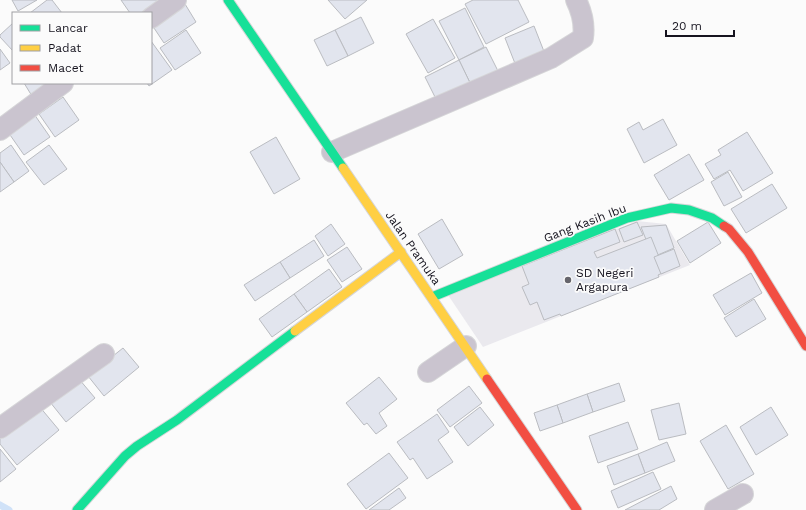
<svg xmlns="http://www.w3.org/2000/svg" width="806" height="510" font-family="'Work Sans',sans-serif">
<rect width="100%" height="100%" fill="#fbfbfb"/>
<path fill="#eae9ee" d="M637,221l29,3 24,41 -207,82 -35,-52z"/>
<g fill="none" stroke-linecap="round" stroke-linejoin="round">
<path stroke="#d0e2f8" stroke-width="7" d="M0,505l9,5"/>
</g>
<g fill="#e2e5ee" stroke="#babcc1">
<path d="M12,0h25l-19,11z"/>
<path d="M47,0h5l10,13h-32z"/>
<path d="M121,0h45l-15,13h-21z"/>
<path d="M328,0h39l-22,19z"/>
<path d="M473,0h45l11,22 -43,22 -21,-40z"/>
<path d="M185,4l11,18 -32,21 -12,-18z"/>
<path d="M465,8l19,39 -25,13 -20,-39z"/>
<path d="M361,17l13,26 -26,13 -13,-26z"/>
<path d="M433,19l22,39 -27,15 -22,-39z"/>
<path d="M13,23v28l-13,-14v-2z"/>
<path d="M534,26l11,28 -29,12 -11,-28z"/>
<path d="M186,30l15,23 -26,17 -15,-22z"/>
<path d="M335,30l13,26 -21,10 -13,-26z"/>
<path d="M151,41l21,29 -23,16 -2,-3h4z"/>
<path d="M486,47l14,28 -27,14 -14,-29z"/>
<path d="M0,49l10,14 -10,7z"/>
<path d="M459,60l14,29 -34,16 -14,-28z"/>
<path d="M24,83h38l-27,18z"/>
<path d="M63,97l16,23 -24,17 -16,-23z"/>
<path d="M34,114l16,23 -26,18 -16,-23z"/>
<path d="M663,119l14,26 -33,18 -17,-34 12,-7 4,8z"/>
<path d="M747,132l26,41 -30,18 -13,-21 -16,9 -9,-15 16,-9 -3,-5z"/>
<path d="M276,137l24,42 -26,15 -24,-42z"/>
<path d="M11,145l18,26 -15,11 -14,-20v-9z"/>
<path d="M49,145l18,24 -23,16 -18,-23z"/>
<path d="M689,154l15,26 -35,20 -15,-25z"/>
<path d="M0,162l14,20 -14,10z"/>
<path d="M728,172l14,25 -18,9 -13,-24z"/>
<path d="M772,184l15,24 -41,25 -15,-24z"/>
<path d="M442,219l21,36 -24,14 -21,-35z"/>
<path d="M637,222l6,13 -19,7 -5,-13z"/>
<path d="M708,222l13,21 -31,20 -13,-22z"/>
<path d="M331,224l14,20 -17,12 -13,-20z"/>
<path d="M666,225l8,23 -21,9 -12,-30z"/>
<path d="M615,229l5,13 -26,10 3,6 54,-21 14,35 -7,3 1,2 -98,39 -1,-2 -16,6 -7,-18 -7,3 -8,-18 7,-3 -7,-18z"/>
<path d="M314,240l10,16 -34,22 -10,-16z"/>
<path d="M347,247l15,22 -20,13 -15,-22z"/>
<path d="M674,249l6,17 -19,8 -7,-17z"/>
<path d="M280,262l10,16 -35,23 -11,-16z"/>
<path d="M329,269l13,18 -35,25 -13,-18z"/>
<path d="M751,273l11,20 -37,22 -12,-20z"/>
<path d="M294,294l13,18 -35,25 -13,-18z"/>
<path d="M754,299l12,20 -30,18 -12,-19z"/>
<path d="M123,348l16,19 -35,29 -16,-20z"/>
<path d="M379,377l18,22 -18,14 8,13 -11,8 -9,-11 -3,2 -18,-22z"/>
<path d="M79,379l16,19 -29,24 -16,-20z"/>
<path d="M619,383l6,18 -32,11 -6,-18z"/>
<path d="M469,386l13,17 -32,24 -13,-17z"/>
<path d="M587,394l6,18 -30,11 -6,-18z"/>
<path d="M679,403l7,31 -27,6 -8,-30z"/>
<path d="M557,405l6,18 -23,8 -6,-18z"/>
<path d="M39,406l20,24 -42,35 -17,-21v-6z"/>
<path d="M480,407l14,18 -26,21 -14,-19z"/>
<path d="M771,407l17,28 -32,20 -16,-28z"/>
<path d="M437,414l12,18 -11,8 15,22 -26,17 -14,-21 -3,2 -13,-18z"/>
<path d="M628,422l10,27 -40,14 -9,-27z"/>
<path d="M726,425l28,49 -26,15 -28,-48z"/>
<path d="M667,442l8,19 -30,12 -7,-19z"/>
<path d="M0,449l16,20 -16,13z"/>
<path d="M389,453l19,25 -42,31 -19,-25z"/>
<path d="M638,454l7,19 -31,12 -7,-19z"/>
<path d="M653,472l8,17 -43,19 -7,-17z"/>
<path d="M671,486l6,13 -18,11h-34z"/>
<path d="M399,488l7,10 -17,12h-20z"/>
</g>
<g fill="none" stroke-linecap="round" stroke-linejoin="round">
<g stroke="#d6d6d8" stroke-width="22">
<g id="street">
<path d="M151,18l25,-18"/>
<path d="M0,130l63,-47"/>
<path d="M332,152l219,-94 32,-20c2,-14 -1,-26 -7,-38"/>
<path d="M428,372l38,-26"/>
<path d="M0,428l104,-74"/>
<path d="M715,510l28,-16"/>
</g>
</g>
<g stroke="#d6d6d8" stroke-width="11">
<g id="fast">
<path d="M228,0l115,168"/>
<path d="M432,297l195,-79 44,-10 18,2 23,8 12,8"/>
<path d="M77,510l48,-54 12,-10 40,-26 118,-89"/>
</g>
</g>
<g stroke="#d6d6d8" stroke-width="11">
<g id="slow">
<path d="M343,168l144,211"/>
<path d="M295,331l106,-79"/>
</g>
</g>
<g stroke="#d6d6d8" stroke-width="11">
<g id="jam">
<path d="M724,226l5,3 19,23 58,94"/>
<path d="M487,379l90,131"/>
</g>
</g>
<use href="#street" stroke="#cac4cf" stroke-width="20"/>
<use href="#fast" stroke="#16e098" stroke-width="9"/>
<use href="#slow" stroke="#ffcf43" stroke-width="9"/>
<use href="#jam" stroke="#f24e42" stroke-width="9"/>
</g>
<circle fill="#66656c" stroke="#fbfbfb" stroke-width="1.5" cx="568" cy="280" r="4"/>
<g text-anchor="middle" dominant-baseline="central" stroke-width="3.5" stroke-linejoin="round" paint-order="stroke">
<g font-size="12" fill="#16141f" stroke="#fbfbfb">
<text transform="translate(585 223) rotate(-21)">Gang Kasih Ibu</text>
<text transform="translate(413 248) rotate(55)">Jalan Pramuka</text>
</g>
<g font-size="12" fill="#16141f" stroke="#fbfbfb" text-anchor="start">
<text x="576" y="273">SD Negeri<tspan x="576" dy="14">Argapura</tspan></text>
</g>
</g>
<rect x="12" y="12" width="140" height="72" fill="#fbfbfb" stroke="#9f9fa3"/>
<rect x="20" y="25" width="20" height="6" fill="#16e098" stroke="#9f9fa3"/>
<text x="48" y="32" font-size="12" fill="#16141f">Lancar</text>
<rect x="20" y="45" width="20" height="6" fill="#ffcf43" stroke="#9f9fa3"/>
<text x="48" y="52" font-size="12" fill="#16141f">Padat</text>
<rect x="20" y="65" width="20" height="6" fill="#f24e42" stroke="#9f9fa3"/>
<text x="48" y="72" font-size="12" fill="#16141f">Macet</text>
<path d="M666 30v6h68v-6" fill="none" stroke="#16141f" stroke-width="2"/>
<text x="672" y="30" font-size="12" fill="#16141f" stroke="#fbfbfb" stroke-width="3" paint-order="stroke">20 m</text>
</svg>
